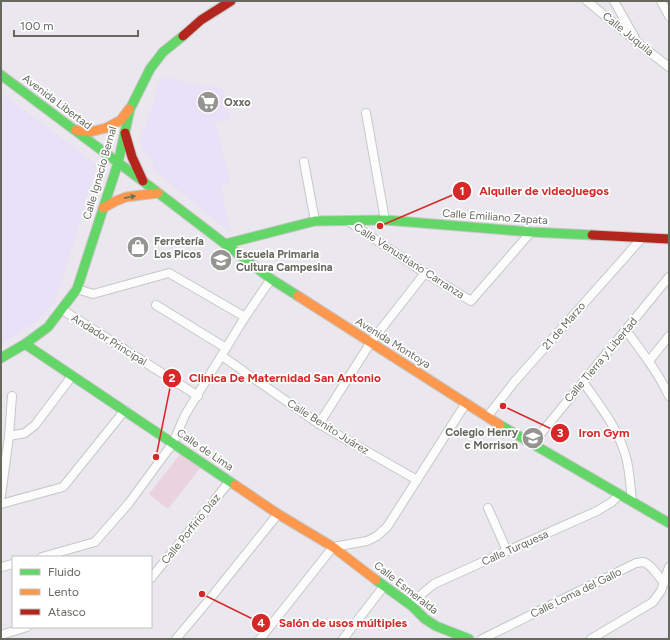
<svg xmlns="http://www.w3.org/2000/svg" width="670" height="640" font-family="Figtree,sans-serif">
<rect width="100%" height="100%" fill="#eae8ee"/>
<g fill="#e8e1f7">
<path d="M162,77l60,12 9,31 -16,3 15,60 -9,4 10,46 -77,-63 -2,-12 -10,-8 -2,-9 15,-42 3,-6 -3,-2z"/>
<path d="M1,93l96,72 -42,138 -19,19 -35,22z"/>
</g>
<path fill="#ead2df" d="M181,453l20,14 -33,42 -19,-15z"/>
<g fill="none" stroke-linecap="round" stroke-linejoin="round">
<g stroke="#c7c7c6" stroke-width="10">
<g id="street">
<path d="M587,1l51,42 31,24"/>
<path d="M614,1l21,37"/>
<path d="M661,1l8,15"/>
<path d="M366,113l19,107"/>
<path d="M304,162l11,59"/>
<path d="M348,221l77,52 46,28 60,-69"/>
<path d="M77,289l16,5 76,-21 76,44"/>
<path d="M156,305l70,43"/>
<path d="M61,309l137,87"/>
<path d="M626,330c15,21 32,42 43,66"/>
<path d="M222,356l97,68 98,56"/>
<path d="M649,361l20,-25"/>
<path d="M583,382c17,24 35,46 43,75 4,14 4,29 6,44"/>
<path d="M487,417l28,-36 127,-143"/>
<path d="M319,424l52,-82 54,-69"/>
<path d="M9,436l16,-3 10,-8 37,-49"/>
<path d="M533,443l136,-166"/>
<path d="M1,496l8,-60 3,-40"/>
<path d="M1,504l62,-17 62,-77"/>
<path d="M488,508l19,43"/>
<path d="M42,557l53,-15 34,-39 44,-60 12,-28 60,-98 26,-38"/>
<path d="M1,567l12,-3"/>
<path d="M151,578l79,-97"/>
<path d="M412,606l11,-13 11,-9 73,-33 90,-40 15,-9 8,-8"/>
<path d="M1,635l26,-8"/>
<path d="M176,639l37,-44 65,-81"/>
<path d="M260,639l73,-92 34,-6 10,-5 10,-9 79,-124"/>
<path d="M343,639l41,-53"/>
<path d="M482,639l154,-76c2,0 4,-1 7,-1 7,1 17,16 21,21"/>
<path d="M591,639l62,-37 8,-11 8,-24"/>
</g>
</g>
<g stroke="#c7c6c5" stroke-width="11">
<g id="fast">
<path d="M1,75l143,107 127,97 27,17"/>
<path d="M225,244l90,-23 70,-1 146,12 61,3"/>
<path d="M25,344l210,141"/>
<path d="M1,358l24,-14 23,-17 29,-38 41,-126 12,-54 20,-40 13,-17 20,-16"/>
<path d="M500,425l169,98"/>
<path d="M376,580l36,26 13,13 11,7 33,13"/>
</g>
</g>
<g stroke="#c7c6c5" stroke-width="11">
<g id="slow">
<path d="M76,130l14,2 16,-4 15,-8 8,-11"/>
<path d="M103,208l13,-7 10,-4 32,-4"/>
<path d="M298,296l202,129"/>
<path d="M235,485l43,29 55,33 43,33"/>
</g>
</g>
<g stroke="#c7c6c5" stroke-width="11">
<g id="jam">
<path d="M183,36l18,-16 30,-19"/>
<path d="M125,133l7,24 11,24"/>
<path d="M592,235l77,4"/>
</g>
</g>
<use href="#street" stroke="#fcfcfc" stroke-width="8"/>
<use href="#fast" stroke="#63d668" stroke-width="9"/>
<use href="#slow" stroke="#ff974d" stroke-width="9"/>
<use href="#jam" stroke="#b3261e" stroke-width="9"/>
</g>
<defs><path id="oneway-solid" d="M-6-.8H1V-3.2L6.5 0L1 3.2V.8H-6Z"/></defs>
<use fill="#66725e" href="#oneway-solid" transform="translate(130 197) rotate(-11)"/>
<defs>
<g id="supermarket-disc" transform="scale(1.15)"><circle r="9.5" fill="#949490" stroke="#fff"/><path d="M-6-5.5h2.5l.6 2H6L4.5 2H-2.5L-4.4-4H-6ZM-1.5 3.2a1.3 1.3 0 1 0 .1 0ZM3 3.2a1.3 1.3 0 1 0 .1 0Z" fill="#fff"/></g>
<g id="shop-disc" transform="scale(1.15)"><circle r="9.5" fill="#949490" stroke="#fff"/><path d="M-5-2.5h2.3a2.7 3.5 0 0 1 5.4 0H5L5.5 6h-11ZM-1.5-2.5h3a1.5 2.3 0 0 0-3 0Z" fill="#fff"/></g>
<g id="school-disc" transform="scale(1.15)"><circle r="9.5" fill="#949490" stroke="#fff"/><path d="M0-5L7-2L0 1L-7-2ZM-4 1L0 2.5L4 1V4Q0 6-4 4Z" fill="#fff"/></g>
</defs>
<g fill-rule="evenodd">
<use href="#supermarket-disc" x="208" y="102"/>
<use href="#shop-disc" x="138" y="247"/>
<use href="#school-disc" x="221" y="260"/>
<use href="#school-disc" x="533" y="438"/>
</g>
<g text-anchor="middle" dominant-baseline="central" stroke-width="3.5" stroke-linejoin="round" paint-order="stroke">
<g font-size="11" fill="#66675d" stroke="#fff">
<text transform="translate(628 34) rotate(39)">Calle Juquila</text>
<text transform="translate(57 102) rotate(37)">Avenida Libertad</text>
<text transform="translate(100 173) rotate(-74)">Calle Ignacio Bernal</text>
<text transform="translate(495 217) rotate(4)">Calle Emiliano Zapata</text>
<text transform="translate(409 261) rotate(33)">Calle Venustiano Carranza</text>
<text transform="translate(564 326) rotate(-49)">21 de Marzo</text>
<text transform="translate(109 340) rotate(32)">Andador Principal</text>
<text transform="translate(393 343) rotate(32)">Avenida Montoya</text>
<text transform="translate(601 360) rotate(-50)">Calle Tierra y Libertad</text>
<text transform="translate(328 427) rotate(32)">Calle Benito Juárez</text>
<text transform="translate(205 450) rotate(34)">Calle de Lima</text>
<text transform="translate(191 529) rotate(-51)">Calle Porfirio Díaz</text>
<text transform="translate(515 548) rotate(-24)">Calle Turquesa</text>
<text transform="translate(406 588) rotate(38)">Calle Esmeralda</text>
<text transform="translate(576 593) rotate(-26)">Calle Loma del Gallo</text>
</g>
<g font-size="11" font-weight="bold" fill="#66675d" stroke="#fff" text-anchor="start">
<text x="224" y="102">Oxxo</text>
<text x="154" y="241">Ferretería<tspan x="154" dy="13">Los Picos</tspan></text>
<text x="236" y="254">Escuela Primaria<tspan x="236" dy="13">Cultura Campesina</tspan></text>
<text x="518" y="432" text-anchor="end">Colegio Henry<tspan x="518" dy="13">c Morrison</tspan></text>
</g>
</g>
<path fill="none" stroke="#d62828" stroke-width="1.5" d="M380 226L462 191M156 457L172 378M503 406L560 433M202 594L261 623"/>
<g fill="#d62828" stroke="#fff" stroke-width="1.5">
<circle cx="380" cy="226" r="4"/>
<circle cx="156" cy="457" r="4"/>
<circle cx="503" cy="406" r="4"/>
<circle cx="202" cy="594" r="4"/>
<circle cx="462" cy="191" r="10"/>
<circle cx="172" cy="378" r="10"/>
<circle cx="560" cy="433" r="10"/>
<circle cx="261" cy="623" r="10"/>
</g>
<g font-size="12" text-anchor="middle" font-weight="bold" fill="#fff">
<text x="462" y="195">1</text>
<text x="172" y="382">2</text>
<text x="560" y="437">3</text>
<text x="261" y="627">4</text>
</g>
<g font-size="12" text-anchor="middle" font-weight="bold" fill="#d62828" stroke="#fff" stroke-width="3.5" stroke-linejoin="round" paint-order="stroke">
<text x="544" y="195">Alquiler de videojuegos</text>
<text x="285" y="382">Clinica De Maternidad San Antonio</text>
<text x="604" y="437">Iron Gym</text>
<text x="343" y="627">Salón de usos múltiples</text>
</g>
<rect width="670" height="640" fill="none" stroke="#66675d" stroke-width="4"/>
<rect x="12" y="556" width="140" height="72" fill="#ffffff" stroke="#c2c2be"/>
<rect x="20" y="569" width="20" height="6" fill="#63d668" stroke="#c2c2be"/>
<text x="48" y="576" font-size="12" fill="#66675d">Fluido</text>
<rect x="20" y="589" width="20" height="6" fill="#ff974d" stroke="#c2c2be"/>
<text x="48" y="596" font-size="12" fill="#66675d">Lento</text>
<rect x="20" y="609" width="20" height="6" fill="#b3261e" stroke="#c2c2be"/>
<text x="48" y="616" font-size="12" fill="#66675d">Atasco</text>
<path d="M14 30v6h124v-6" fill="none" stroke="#66675d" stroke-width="2"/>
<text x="20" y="30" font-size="12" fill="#66675d" stroke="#ffffff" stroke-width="3" paint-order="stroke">100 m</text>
</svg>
